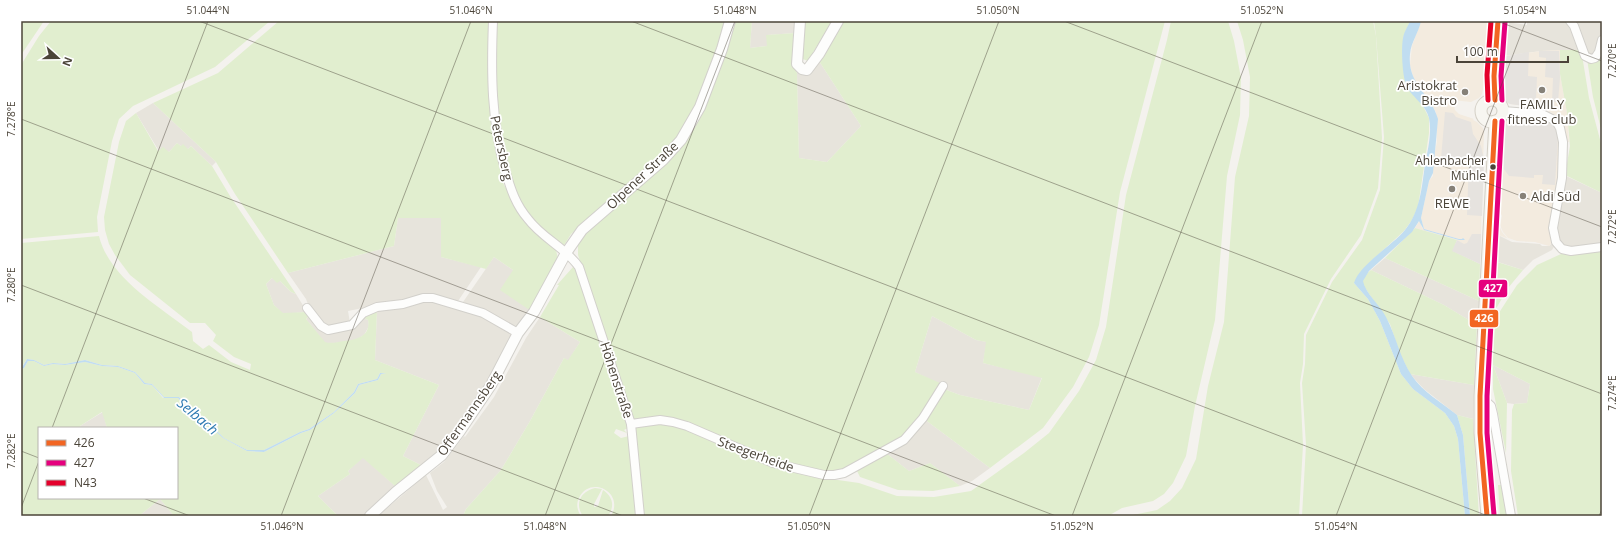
<svg xmlns="http://www.w3.org/2000/svg" width="1623" height="537" font-family="'Open Sans',sans-serif">
<rect width="100%" height="100%" fill="#f4f2ee"/>
<g fill="#e7e4dc">
<path d="M752,21h45l-2,12 -28,2v11l-17,2z"/>
<path d="M1527,21h41l13,29 -40,1 -37,5 1,-34 22,3z"/>
<path d="M1573,21h29v12l-6,22h-8z"/>
<path d="M819,61l42,65 -34,36 -28,-4 -2,-85 12,1z"/>
<path d="M153,103l63,59 -4,4 -21,-20 -3,3 -7,-3 -4,-3 -8,9 -10,-1 -23,-38z"/>
<path d="M1566,176l36,17v50l-32,5 -7,-2 -3,-4 -3,-9v-12z"/>
<path d="M398,218h43v39l40,10 -23,34 -24,-6 -46,8 -40,8 2,12 -24,3 -17,-19 -3,-8 -18,-26 106,-27z"/>
<path d="M1496,234l16,8 28,2 2,2h7l4,-4 2,3 -3,5 -19,10 -10,10 -28,-9z"/>
<path d="M494,257l19,13 18,41 -13,16 -3,1 -29,-16 -23,-10z"/>
<path d="M1385,258l94,43 -2,24 -33,-20 -73,-35z"/>
<path d="M272,278l8,3 11,11 5,2 11,18 -24,2 -9,-9 -8,-21z"/>
<path d="M433,301l45,13 34,20 -13,32 -60,87 -16,13 -20,-10 36,-71 -64,-25 2,-50 39,-8z"/>
<path d="M310,315l16,17 38,-14 4,2 1,6 -5,9 -8,5 -27,4 -4,-1 -19,-24z"/>
<path d="M932,316l44,24 11,2 -4,21 59,14 -13,33 -69,-15 -16,-6 3,-6 -6,2 -26,-13z"/>
<path d="M540,317l40,25 -12,19 -4,-3 -34,63 -29,49 -35,39 -3,7h-85l48,-41 17,35 4,-3 -10,-16 -7,-18 14,-11 20,-26 1,1 29,-40 32,-59z"/>
<path d="M1493,365l37,19 -3,19 -13,1 -7,-1z"/>
<path d="M1410,374l64,11 -1,34 -16,-4 -33,-26z"/>
<path d="M103,412l4,16h-26l-1,-2z"/>
<path d="M924,419l66,49 -18,13 -12,5 -30,-23 -21,8 -23,-18z"/>
<path d="M363,457l33,30 -31,29h-27l-20,-20 32,-22 -2,-3z"/>
<path d="M160,499l14,17h-35z"/>
</g>
<g fill="#f3ebdf">
<path d="M1421,21h70l-2,44 -3,9 -4,20 -3,4 -8,4 -18,-2 2,10 4,4 15,5 -1,1 4,2 6,6 1,4 -4,132 -23,-24 -42,-12 5,-8 2,8 5,3 32,9h3l3,-1h-6l-35,-10 -3,-11 8,-37 4,-5v-15l4,-19 -1,-30 -22,-32 -4,-15 2,-19z"/>
<path d="M1560,50v24l7,39 2,29h-1l-7,-21 -5,-6 -15,-7 -31,-4 -4,-2 -2,-5 2,-41 35,-5z"/>
<path d="M1519,117h22l9,4 6,8 3,11 1,14 -3,31 -7,34v11l3,12 -4,4 -14,-4 -18,-1 -9,-3 -5,-6 -3,-7 2,-9 -2,-4 -1,13 3,7 6,7 8,3 -20,-8 6,-108 3,-4 5,-2v-2z"/>
</g>
<g fill="#e1eecf" fill-rule="evenodd">
<path d="M21,21h23l-23,34z"/>
<path d="M51,21h219l-55,46 -82,39 -14,13 -7,22 -15,76 1,15 -77,7v-174l18,-29z"/>
<path d="M279,21h210v77l14,85 17,31 16,18 20,18 2,9 -27,52 -31,-21 13,-20 -19,-13 -8,12 -45,-12v-39h-43l-4,28 -106,27 -53,-79 -19,-32 -63,-59 65,-30z"/>
<path d="M496,21h229l-5,22 -28,72 -8,13 -22,27 -91,79 -8,13 -23,-19 -15,-18 -15,-30 -12,-63 -3,-39z"/>
<path d="M733,21h19l-2,27 17,-2 -1,-11 29,-2 -3,31 5,9 2,85 28,4 34,-36 -42,-65 22,-40h324l-45,171 -21,133 -10,32 -16,30 -30,41 -53,40 -66,-49 20,-30 16,6 69,15 13,-32 -59,-15 3,-21 -10,-2 -44,-24 -17,56 25,11v2l-28,43 -10,11 -64,34h-10l-44,-9 -97,-39 -51,-5 -3,-2 -55,-163v-14l9,-11 98,-90 14,-21 18,-43 10,-28z"/>
<path d="M804,21h28l-24,40 -8,-3z"/>
<path d="M1171,21h57l6,20 7,37 -1,37 -13,61 -12,144 -20,86 -9,50 -13,27 -9,11 -11,7 -31,7 -14,8h-466l-7,-88 2,-2 24,-2 16,2 72,31 61,19 49,7 38,13 37,1 37,-6 53,-38 25,-20 30,-42 17,-31 10,-33 20,-132 41,-155z"/>
<path d="M1237,21h136l3,15 6,102 -4,50 -17,47 -30,44 -27,55 -1,30 -3,19 3,62 -4,71h-171l29,-6 13,-9 12,-13 14,-29 12,-73 16,-64 11,-145 14,-61 1,-39 -7,-37z"/>
<path d="M1374,21h36l-7,17 5,50 15,18 6,12v15l-11,74 -6,13 -8,11 -34,31 -16,21 14,16 12,22 21,53 12,15 32,24 9,13 4,13 7,77h-163l4,-71 -4,-62 3,-19 1,-29 26,-53 30,-42 18,-50 4,-53 -8,-101z"/>
<path d="M1560,50h21l1,5 7,43 13,49v46l-37,-18 5,-29 -3,-33 -7,-39z"/>
<path d="M1602,50v83l-9,-36 -6,-38z"/>
<path d="M136,113l22,38 5,-4 6,5 8,-9 4,3 2,-2 5,5 3,-3 21,20 18,30 66,98 -5,-2 -11,-11 -3,2 -5,-5 -6,6 8,21 9,8 24,-1 3,3 -4,4 19,23c6,2 12,0 19,-1 12,-1 27,-5 24,-21l-4,-2 13,-8 -2,50 64,25 -36,71 20,10 -27,21 -33,-29 -15,13 2,3 -32,22 20,20h-164l-14,-17 -21,17h-118v-147l3,-1 4,-7h6l10,5 9,-2 12,1 20,-3 17,4 16,1 17,6 9,11 8,1 11,13h15l19,21 12,6 14,13 24,13 17,1 37,-19 9,-3 24,-17 21,-20 4,-8 19,-5 3,-6 5,-1h-6l-3,6 -19,5 -4,8 -20,20 -25,17 -9,3 -36,18h-17l-23,-12 -14,-14 -13,-6 -18,-21h-15l-12,-13 -7,-1 -10,-11 -17,-6 -16,-1 -17,-5 -20,4 -12,-1 -9,2 -10,-5 -7,-1 -6,9v-125l78,-7c10,42 61,71 93,96l1,9 10,8 6,-4 22,17 19,8 1,-6 -17,-7 -21,-16 3,-6 -11,-12h-15l-60,-48 -15,-20 -6,-11 -4,-14 -1,-13 15,-75 7,-21zM102,412l5,16h70v70h-138v-70h42l-1,-2z"/>
<path d="M1415,228l42,12 -4,11 27,13 -1,37 -94,-43z"/>
<path d="M1602,250v266h-84l-7,-45 1,-61 2,-6 13,-1 3,-19 -37,-19 14,38 -1,50 -13,-64v-67l24,-37 20,-20 24,-11z"/>
<path d="M1494,261l29,9 -15,18 -11,19 -4,3z"/>
<path d="M573,267l3,1 48,139 4,21 -4,2 3,3 -11,-4 -2,4 7,5 8,-2 9,80h-27c14,-24 -21,-41 -32,-18 -3,6 -2,12 2,18h-118l3,-7 35,-39 29,-49 34,-63 4,2 12,-18 -40,-25 19,-32h-2z"/>
<path d="M1371,270l73,35 33,20 -3,60 -64,-11 -10,-20 -10,-30 -27,-39c-1,-7 3,-11 8,-15z"/>
<path d="M1457,415l16,4 6,97h-9l-7,-81z"/>
<path d="M886,453l23,18 21,-8 30,23 -27,5 -35,-1 -38,-13 -4,-8z"/>
<path d="M1498,485h4l5,31h-7z"/>
<path d="M595,488l7,1 -8,15v3l4,-1 5,-16c10,7 12,16 5,26h-25c-9,-12 -2,-25 12,-28z"/>
</g>
<g fill="#e6e3df">
<path d="M1539,51h20l1,27 -2,24h-6l1,-24 -8,-1 1,-19 -7,-1z"/>
<path d="M1529,52l-1,24 9,1 -1,22 8,4 2,-1 -2,7 -34,-5 -4,-2 -2,-5 2,-41z"/>
<path d="M1445,112l8,1 3,4 15,5 2,12 8,12 3,14 -2,56 -15,-1 2,-55 -28,-1z"/>
<path d="M1514,119h27l7,2 5,3 5,13 -3,48 -13,-1 1,-9h-9v3l-25,-2 -6,-8 2,-43z"/>
<path d="M1472,234h9l-1,30 -28,-13 5,-11 7,4 3,-1z"/>
</g>
<g fill="#c0ddf1">
<path d="M1410,21h11c-2,11 -10,21 -11,33 -3,31 21,39 28,65l-5,54 -4,8 -8,37 3,11 35,10h3l1,-1 2,2h-6l-35,-10 -5,-9 -7,11 -43,39 -6,10c2,12 17,24 23,36 10,19 14,41 26,59 11,16 30,27 45,39l6,20 7,81h-5l-7,-77 -4,-13 -9,-13 -32,-24 -12,-15 -21,-53 -12,-22 -14,-16c5,-18 39,-38 51,-53 15,-18 17,-43 20,-66 3,-14 7,-32 4,-46 -3,-12 -14,-19 -21,-29 -6,-9 -7,-41 -5,-51 1,-6 5,-12 7,-17z"/>
<path d="M27,359l7,1 10,5 9,-2 12,1 20,-4 17,5 16,1 17,6 10,11 7,1 12,13h15l18,21 13,6 14,14 23,12h17l36,-18 9,-3 25,-17 20,-20 4,-8 19,-5 3,-6h6l-5,1 -3,6 -19,5 -4,8 -21,20 -24,17 -9,3 -37,19 -17,-1 -24,-13 -14,-13 -12,-6 -19,-21h-14l-12,-13 -8,-1 -9,-11 -17,-6 -16,-1 -17,-4 -20,3 -12,-1 -9,2 -10,-5h-6l-4,7 -3,1z"/>
</g>
<g fill="none" stroke-linecap="round" stroke-linejoin="round">
<g stroke="#d2d0cb" stroke-width="10">
<g id="minor">
<path d="M493,21c-2,51 -2,102 13,152 5,17 10,32 22,46 14,19 38,29 51,48l52,157 9,92"/>
<path d="M1570,21l4,5 11,30 6,3 4,-1 4,-6 3,-12"/>
<path d="M1503,111l39,3 14,7 4,7 3,14 -1,36 -9,50 3,14 6,7 9,2 31,-4"/>
<path d="M307,308l14,18 7,4 24,-5 11,-12 14,-6 26,-3 20,-6h10l50,15 35,20"/>
<path d="M1480,396l11,10 2,8 18,102"/>
<path d="M631,424l29,-4 13,2 14,4 86,37 51,12h10l10,-2 60,-33 19,-22 20,-32"/>
</g>
</g>
<g stroke="#d2d0cb" stroke-width="12">
<g id="tertiary">
<path d="M800,21l-3,43 5,5 5,1 12,-16 19,-33"/>
<path d="M370,516l26,-24 46,-37 18,-24 31,-46 27,-52 16,-21 32,-59 16,-23 81,-70 18,-20 19,-33 22,-58 8,-28"/>
</g>
</g>
<g stroke="#d3cfc5" stroke-width="13">
<g id="secondary">
<path d="M1495,100l-1,-24 4,-55"/>
<circle cx="1492" cy="111" r="11"/>
<path d="M1487,516l-7,-83v-37l15,-275"/>
</g>
</g>
<use href="#minor" stroke="#fdfdfc" stroke-width="8"/>
<use href="#tertiary" stroke="#fdfdfc" stroke-width="10"/>
<use href="#secondary" stroke="#f7f6f1" stroke-width="11"/>
<g stroke="#fff" stroke-width="8">
<g id="bus-1">
<path d="M1495,100l-1,-24 4,-55"/>
<path d="M1487,516l-7,-83v-37l15,-275"/>
</g>
</g>
<g stroke="#fff" stroke-width="8">
<g id="bus-2">
<path d="M1502,100l-1,-24 4,-54"/>
<path d="M1494,515l-7,-82v-37l15,-275"/>
</g>
</g>
<g stroke="#fff" stroke-width="8">
<path id="bus-3" d="M1488,100l-1,-25 4,-54"/>
</g>
<use href="#bus-1" stroke="#f26522" stroke-width="5"/>
<use href="#bus-2" stroke="#e5007d" stroke-width="5"/>
<use href="#bus-3" stroke="#e4002b" stroke-width="5"/>
</g>
<path fill="none" stroke="#4b4439" stroke-width="1" stroke-opacity="0.45" d="M199,21l1289,495M631,21l971,373M1064,21l538,206M1497,21l105,40M21,119l1035,397M21,285l602,231M52,428l156,-407M21,451l18,7M143,498l47,18M21,508l18,-47M281,516l190,-495M545,516l190,-495M809,516l190,-495M1072,516l190,-495M1336,516l190,-495M1599,516l3,-7"/>
<g fill="#868178" stroke="#fff" stroke-width="1.5">
<circle cx="1542" cy="90" r="4"/>
<circle cx="1465" cy="92" r="4"/>
<circle cx="1452" cy="189" r="4"/>
<circle cx="1523" cy="196" r="4"/>
</g>
<circle fill="#4b4439" stroke="#fff" stroke-width="1.5" cx="1493" cy="167" r="3.5"/>
<g text-anchor="middle" dominant-baseline="central" stroke-width="3.5" stroke-linejoin="round" paint-order="stroke">
<g font-size="12" fill="#4b4439" stroke="#fff" text-anchor="end">
<text x="1486" y="160">Ahlenbacher<tspan x="1486" dy="15">Mühle</tspan></text>
</g>
<g font-size="13" fill="#4b4439" stroke="#fff">
<text x="1457" y="85" text-anchor="end">Aristokrat<tspan x="1457" dy="15">Bistro</tspan></text>
<text x="1542" y="104">FAMILY<tspan x="1542" dy="15">fitness club</tspan></text>
<text x="1531" y="196" text-anchor="start">Aldi Süd</text>
<text x="1452" y="203">REWE</text>
</g>
<g font-size="13" fill="#4b4439" stroke="#fff">
<text transform="translate(502 148) rotate(78)">Petersberg</text>
<text transform="translate(642 175) rotate(-43)">Olpener Straße</text>
<text transform="translate(617 380) rotate(72)">Höhenstraße</text>
<text transform="translate(469 413) rotate(-55)">Offermannsberg</text>
<text transform="translate(756 454) rotate(20)">Steegerheide</text>
</g>
<g font-size="14" font-style="italic" fill="#2e7ab2" stroke="#fff">
<text transform="translate(198 416) rotate(40)">Selbach</text>
</g>
</g>
<g stroke="#fff" stroke-width="1.5">
<rect x="1478" y="279" width="30" height="19" rx="4" fill="#e5007d"/>
<rect x="1469" y="309" width="30" height="19" rx="4" fill="#f26522"/>
</g>
<g font-size="11" text-anchor="middle" font-weight="bold" fill="#fff">
<text x="1493" y="292">427</text>
<text x="1484" y="322">426</text>
</g>
<rect width="1623" height="537" fill="none" stroke="#ffffff" stroke-width="44"/>
<rect x="38" y="427" width="140" height="72" fill="#ffffff" stroke="#b7b4b0"/>
<rect x="46" y="440" width="20" height="6" fill="#f26522" stroke="#b7b4b0"/>
<text x="74" y="447" font-size="12" fill="#4b4439">426</text>
<rect x="46" y="460" width="20" height="6" fill="#e5007d" stroke="#b7b4b0"/>
<text x="74" y="467" font-size="12" fill="#4b4439">427</text>
<rect x="46" y="480" width="20" height="6" fill="#e4002b" stroke="#b7b4b0"/>
<text x="74" y="487" font-size="12" fill="#4b4439">N43</text>
<g transform="translate(58 58) rotate(111)" stroke="#ffffff" stroke-width="3" paint-order="stroke">
<path d="M0-3L7 15L0 10L-7 15Z" fill="#4b4439"/>
<text y="-6" font-size="11" font-weight="bold" text-anchor="middle" fill="#4b4439">N</text>
</g>
<path d="M1457 56v6h111v-6" fill="none" stroke="#4b4439" stroke-width="2"/>
<text x="1463" y="56" font-size="12" fill="#4b4439" stroke="#ffffff" stroke-width="3" paint-order="stroke">100 m</text>
<rect x="22" y="22" width="1579" height="493" fill="none" stroke="#4b4439" stroke-width="1.5"/>
<g font-size="10" text-anchor="middle" fill="#4b4439">
<text x="208" y="14">51.044°N</text>
<text x="471" y="14">51.046°N</text>
<text x="735" y="14">51.048°N</text>
<text x="998" y="14">51.050°N</text>
<text x="1262" y="14">51.052°N</text>
<text x="1525" y="14">51.054°N</text>
<text transform="translate(1612 61) rotate(-90)" y="4">7.270°E</text>
<text transform="translate(11 119) rotate(-90)" y="4">7.278°E</text>
<text transform="translate(1612 227) rotate(-90)" y="4">7.272°E</text>
<text transform="translate(11 285) rotate(-90)" y="4">7.280°E</text>
<text transform="translate(1612 393) rotate(-90)" y="4">7.274°E</text>
<text transform="translate(11 451) rotate(-90)" y="4">7.282°E</text>
<text x="282" y="530">51.046°N</text>
<text x="545" y="530">51.048°N</text>
<text x="809" y="530">51.050°N</text>
<text x="1072" y="530">51.052°N</text>
<text x="1336" y="530">51.054°N</text>
</g>
</svg>
